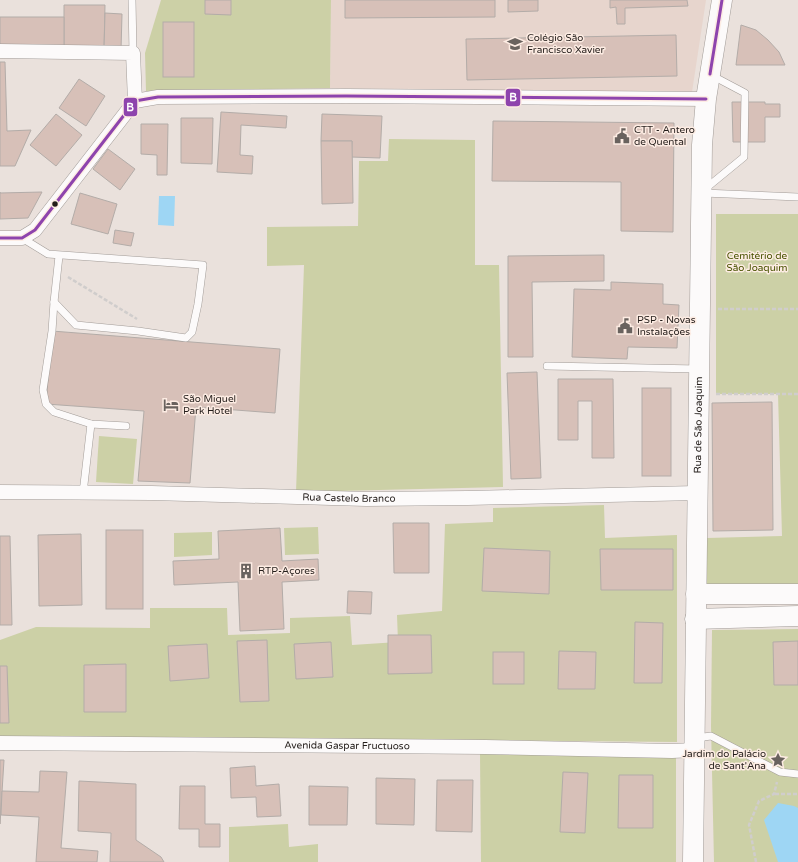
<svg xmlns="http://www.w3.org/2000/svg" width="798" height="862" font-family="'Varela Round',sans-serif">
<rect width="100%" height="100%" fill="#eae1dc"/>
<path fill="#e7d5cd" d="M331,0h375l-14,92 -362,-4z"/>
<g fill="#ccd0a6">
<path d="M161,0h170l-1,88 -184,3 -1,-38z"/>
<path d="M389,139l86,1v125h24l4,222 -207,5 8,-227 -37,1v-39l91,-1 1,-65h29z"/>
<path d="M716,214h82v372h-92l1,-48 75,-2 -4,-142h-62z"/>
<path d="M99,436l38,3 -4,45 -37,-2z"/>
<path d="M604,505l1,33 72,-3v207l-677,-6v-96l36,-13 114,1v-20h77l1,27 62,-2v-15l60,-2 2,29 46,-3 -1,-27 45,-4 3,-87 48,-2v-14z"/>
<path d="M318,527l1,27 -34,1 -1,-27z"/>
<path d="M212,532v23l-38,2v-24z"/>
<path d="M798,629v233h-84l-3,-136 1,-96z"/>
<path d="M480,753l196,1v108h-195z"/>
<path d="M288,824l1,23 29,-3v18h-89v-35z"/>
</g>
<g fill="#9ed6f4">
<path d="M159,196h16l-1,30 -16,-1z"/>
<path d="M778,803l16,3 4,2v54h-20l-14,-42z"/>
</g>
<g fill="#d7c0b8" stroke="#b3aca8">
<path d="M205,0h26v15l-26,-1z"/>
<path d="M345,0h150v17l-150,1z"/>
<path d="M508,0h30v11l-30,1z"/>
<path d="M610,0h77l1,6 -63,2v16h-8l-1,-17 -6,1z"/>
<path d="M64,5h41l-1,45 -40,-1z"/>
<path d="M105,13l17,1 -1,36h-17z"/>
<path d="M0,17h64v32l-64,-1z"/>
<rect x="163" y="22" width="31" height="55"/>
<path d="M741,25l15,5 12,10 11,12 6,13h-49z"/>
<path d="M676,35l1,41 -210,4 -1,-41z"/>
<path d="M0,62h5l2,69 24,-1 -16,36h-15z"/>
<path d="M79,79l26,17 -19,30 -27,-18z"/>
<path d="M732,102h33v2h15v13h-15v25h-32z"/>
<path d="M221,112l66,4 -1,12 -45,-3 -1,30 13,1 -1,18 -35,-2z"/>
<path d="M56,114l26,21 -26,31 -26,-21z"/>
<path d="M322,114l60,2 -2,42 -29,-1 1,-16h-31z"/>
<path d="M181,118h32l-1,46 -31,-1z"/>
<path d="M493,121l181,2 -1,109 -52,-1v-49l-129,-1z"/>
<path d="M141,124h27l-1,51h-10v-20l-16,-1z"/>
<path d="M321,141h31l1,62 -31,1z"/>
<path d="M108,149l27,20 -15,21 -27,-21z"/>
<path d="M0,192v1l42,-1 -14,26 -28,1z"/>
<path d="M80,193l37,11 -9,30 -37,-10z"/>
<path d="M115,230l19,3 -3,13 -18,-3z"/>
<path d="M604,255v26l-72,1 1,75h-25v-101z"/>
<path d="M611,282l52,2v20l16,1 -2,43 -49,-1 -1,12 -55,-2 2,-68 37,1z"/>
<path d="M52,331l228,18 -5,64 -79,-6 -6,76 -52,-2 6,-70 -98,-7z"/>
<path d="M537,372l4,106 -30,1 -4,-106z"/>
<path d="M558,379h55l1,79h-22v-57h-14v39h-20z"/>
<rect x="642" y="388" width="29" height="88"/>
<path d="M772,402l1,128 -60,1 -1,-128z"/>
<path d="M393,523h36v50h-35z"/>
<path d="M280,528l2,33 36,-2 1,21 -37,2 2,47 -44,2 -2,-49 -64,3 -1,-24 46,-2 -1,-28z"/>
<rect x="106" y="530" width="37" height="79"/>
<path d="M81,534l1,71 -43,1 -1,-71z"/>
<path d="M0,536h10l2,89h-12z"/>
<path d="M484,548l66,3 -1,43 -67,-3z"/>
<path d="M600,549h73v41h-72z"/>
<path d="M348,591l24,1 -1,22 -24,-1z"/>
<path d="M635,622l28,1 -1,60h-28z"/>
<path d="M388,635h43l1,38 -44,1z"/>
<path d="M267,640l2,61 -29,1 -3,-61z"/>
<path d="M798,641v44h-24l-1,-43z"/>
<path d="M331,642l2,35 -37,2 -2,-35z"/>
<path d="M207,644l2,34 -39,3 -2,-35z"/>
<path d="M559,651l37,1 -1,37h-37z"/>
<rect x="493" y="652" width="31" height="32"/>
<path d="M126,664v48h-42v-47z"/>
<path d="M0,666h7l2,57h-9z"/>
<path d="M0,760h4l-4,64z"/>
<path d="M255,766l1,20 23,-2 2,32 -24,1 -1,-20 -25,1 -1,-30z"/>
<path d="M40,771l27,1 -6,76 37,3 -1,11h-61l3,-45 -38,-2 1,-24 37,1z"/>
<path d="M563,772l25,1 -3,60 -25,-1z"/>
<path d="M619,775h34v53h-35z"/>
<path d="M376,778l39,1 -1,46 -38,-1z"/>
<path d="M437,780h36l-1,52 -36,-1z"/>
<path d="M79,781l57,3v56l25,17 3,5h-54l1,-29 -33,-2z"/>
<path d="M180,786h25v38h15v23h-21v-18h-20z"/>
<path d="M309,786l39,1 -1,38h-38z"/>
</g>
<g fill="none" stroke-linecap="round" stroke-linejoin="round">
<g stroke="#a29c98" stroke-width="8">
<g id="lane">
<path d="M132,0l1,53"/>
<path d="M705,189l39,-32 1,-64 -34,-18"/>
<path d="M703,193l95,4"/>
<path d="M22,238l26,16 155,11 -5,39 -6,28 -6,6 -48,-7 -62,-6 -22,-23"/>
<path d="M59,256l-5,46 -2,29 -9,59 3,14 8,8 37,12 35,2"/>
<path d="M547,366l151,3"/>
<path d="M83,493l8,-69"/>
<path d="M696,738l15,-2 69,36 18,2"/>
</g>
</g>
<g stroke="#a29c98" stroke-width="15">
<g id="street">
<path d="M0,51l133,2 2,48"/>
<path d="M135,101l23,-4 188,-1 360,3"/>
<path d="M0,238h22l13,-8 100,-129"/>
<path id="s1" d="M0,492l152,1 214,6 102,-1 229,-5"/>
<path id="s2" d="M0,743l485,4 187,4 22,-1"/>
</g>
</g>
<g stroke="#a29c98" stroke-width="21">
<g id="secondary">
<path d="M696,594h102"/>
<path d="M695,619l103,-3"/>
<path id="s3" d="M693,862l9,-717 4,-46 16,-99"/>
</g>
</g>
<g stroke="#d0cdcc" stroke-width="2.5" stroke-dasharray="4 2" stroke-linecap="butt">
<path d="M68,277l69,42"/>
<path d="M718,309h80"/>
<path d="M716,394h82"/>
<path d="M775,794h23"/>
<path d="M756,862l-7,-37 10,-24 15,-7 3,-12"/>
</g>
<use href="#lane" stroke="#fcfafa" stroke-width="7"/>
<use href="#street" stroke="#fcfafa" stroke-width="14"/>
<use href="#secondary" stroke="#fcfafa" stroke-width="20"/>
<g stroke="#fdece3" stroke-width="6">
<g id="bus-1">
<path d="M710,74l12,-74"/>
<path d="M0,238h22l13,-8 100,-129 23,-4 188,-1 360,3"/>
</g>
</g>
<use href="#bus-1" stroke="#8e44ad" stroke-width="3"/>
</g>
<defs>
<g id="school-bare" transform="scale(1.2)"><path d="M0-5L7-2L0 1L-7-2ZM-4 1L0 2.5L4 1V4Q0 6-4 4Z" fill="#69625e" stroke="#fdece3" stroke-width="2.5" paint-order="stroke"/></g>
<g id="civic-bare" transform="scale(1.2)"><path d="M-.6-6.5H3V-4.5H.6V-3L4-1V1h2V6H-6V1h2V-1L-.6-3ZM-1.2 2.5V6h2.4V2.5Z" fill="#69625e" stroke="#fdece3" stroke-width="2.5" paint-order="stroke"/></g>
<g id="hotel-bare" transform="scale(1.2)"><path d="M-6-4.5h1.5V1H6V5H4.5V3h-9V5H-6ZM-4 0a1.8 1.8 0 1 1 3.6 0ZM.5 0V-2.5h3Q6-2.5 6 0Z" fill="#69625e" stroke="#fdece3" stroke-width="2.5" paint-order="stroke"/></g>
<g id="building-bare" transform="scale(1.2)"><path d="M-4-6H4V6H1V3H-1V6H-4ZM-2.5-4.3h1.7v1.8h-1.7ZM.8-4.3h1.7v1.8H.8ZM-2.5-1h1.7V.8h-1.7ZM.8-1h1.7V.8H.8Z" fill="#69625e" stroke="#fdece3" stroke-width="2.5" paint-order="stroke"/></g>
<g id="sight-bare" transform="scale(1.2)"><path d="M0-6L1.8-2.2L6-1.7L2.9 1.2L3.7 5.4L0 3.3L-3.7 5.4L-2.9 1.2L-6-1.7L-1.8-2.2Z" fill="#69625e" stroke="#fdece3" stroke-width="2.5" paint-order="stroke"/></g>
</defs>
<g fill-rule="evenodd">
<use href="#school-bare" x="515" y="44"/>
<use href="#civic-bare" x="622" y="136"/>
<use href="#civic-bare" x="625" y="326"/>
<use href="#hotel-bare" x="171" y="405"/>
<use href="#building-bare" x="246" y="571"/>
<use href="#sight-bare" x="778" y="760"/>
</g>
<circle fill="#231d1a" stroke="#fdece3" stroke-width="1.5" cx="55" cy="204" r="3.5"/>
<g text-anchor="middle" dominant-baseline="central" stroke-width="3" stroke-linejoin="round" paint-order="stroke">
<g font-size="10" fill="#231d1a" stroke="#fdece3" text-anchor="start">
<text x="527" y="38">Colégio São<tspan x="527" dy="12">Francisco Xavier</tspan></text>
<text x="634" y="130">CTT - Antero<tspan x="634" dy="12">de Quental</tspan></text>
<text x="637" y="320">PSP - Novas<tspan x="637" dy="12">Instalações</tspan></text>
<text x="183" y="399">São Miguel<tspan x="183" dy="12">Park Hotel</tspan></text>
<text x="258" y="571">RTP-Açores</text>
<text x="766" y="754" text-anchor="end">Jardim do Palácio<tspan x="766" dy="12">de Sant'Ana</tspan></text>
</g>
<g font-size="10" fill="#485201" stroke="#fdece3">
<text x="757" y="256">Cemitério de<tspan x="757" dy="12">São Joaquim</tspan></text>
</g>
<g font-size="10" fill="#231d1a" stroke="#fdece3">
<text stroke="none"><textPath href="#s3" startOffset="437">Rua de São Joaquim</textPath></text>
<text stroke="none"><textPath href="#s1" startOffset="349">Rua Castelo Branco</textPath></text>
<text stroke="none"><textPath href="#s2" startOffset="347">Avenida Gaspar Fructuoso</textPath></text>
</g>
</g>
<g stroke="#fdece3" stroke-width="1.5">
<rect x="505" y="88" width="16" height="19" rx="4" fill="#8e44ad"/>
<rect x="123" y="97" width="15" height="20" rx="4" fill="#8e44ad"/>
</g>
<g font-size="11" text-anchor="middle" font-weight="bold" fill="#fff">
<text x="513" y="101">B</text>
<text x="130" y="111">B</text>
</g>
</svg>
